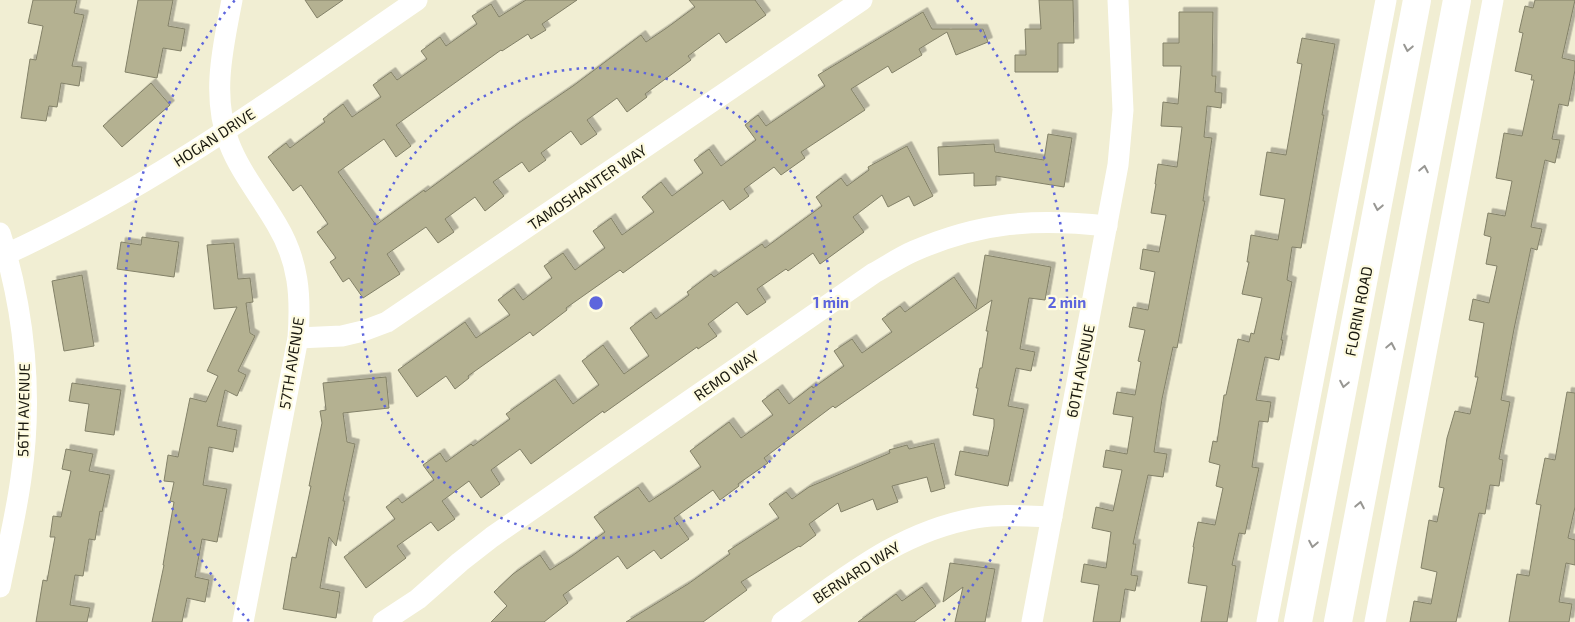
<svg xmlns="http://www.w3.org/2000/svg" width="1575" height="622" font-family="'Exo 2',sans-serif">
<defs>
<filter id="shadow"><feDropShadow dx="4.5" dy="-4.5" stdDeviation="0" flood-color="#0004"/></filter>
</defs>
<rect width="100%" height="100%" fill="#f1eed3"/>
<g fill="#b4b191" stroke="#838168" filter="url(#shadow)">
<path d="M33,0h44l-3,13 10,2 -12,51 10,1 -3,19 -18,-3 -4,24 -8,-1 -3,15 -25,-3 9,-59 6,1 7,-34 -15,-3z"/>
<path d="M138,0h35l-5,26 17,3 -4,22 -18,-3 -6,30 -32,-6z"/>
<path d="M305,0h38l-26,18z"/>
<path d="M526,0h51l-35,24 4,6 -15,9 -3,-5 -26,17 -1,-1 -105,75 15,21 -15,11 -12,-18 -46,33 38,53 48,-35 1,2 94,-69 54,-37 68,-51 5,7 22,-15 27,-20 -6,-7h66l11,15 -40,28 -7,-10 -31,23 3,4 -46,34 2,3 -20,15 -10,-14 -30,22 10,14 -16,11 -10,-14 -30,22 5,7 -17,12 -7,-10 -29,20 11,14 -19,15 -10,-14 -30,22 9,13 -16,11 -12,-16 -39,27 13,20 -37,24 -14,-20 -6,4 -13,-20 6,-4 -19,-26 11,-8 -27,-39 -8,6 -25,-34 18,-14 4,5 35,-26 -2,-3 20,-15 9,13 29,-20 -8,-12 18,-13 6,8 30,-21 -6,-8 19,-14 6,9 31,-22 -5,-8 19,-12 8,13z"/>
<path d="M1039,0h34l1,43h-16v29h-43v-17h11l-1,-26h16z"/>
<path d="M1535,0h40l-13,58 13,3v9l-7,36 -9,-2 -7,35 8,1 -5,23 -10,-3 -14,67 11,2 -5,21 -6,-2 -17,81 -13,71 9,2 -11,57 4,1 -4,26 -9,-1 -5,29 -6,-1 -23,109h-46l4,-21 17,3 6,-32 -16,-4 8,-48 8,2 7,-34 -5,-1 8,-49 8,-27 15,3 8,-37h-3l9,-54 -15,-3 4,-21 16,4 8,-37 -11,-2 5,-27 -7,-2 4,-22 17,3 7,-35 -16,-3 8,-45 18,3 12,-56h-3l1,-5 -17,-4 8,-38 -4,-1 6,-26 8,2z"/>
<path d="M923,12l9,17h51l5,13 -32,13 -9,-23 -28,17 3,6 -30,18 -4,-7 -37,23 14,21 -64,42 4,6 -24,17 -7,-8 -30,22 5,7 -19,14 -7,-10 -100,73 -3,-3 -54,38 1,2 -34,26 -3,-4 -62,44 1,2 -14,11 -9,-13 -29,21 -19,-27 67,-48 11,16 34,-23 -12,-15 16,-12 9,12 29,-22 -8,-12 19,-13 12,17 30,-22 -12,-17 18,-13 11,17 32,-23 -12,-15 19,-15 11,14 31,-23 -9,-13 15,-11 12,17 35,-26 -11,-15 13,-10 8,11 59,-40 -7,-11z"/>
<path d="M1179,12h34l-1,64h4l-1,16 7,1 -1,15 -14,-2 -3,31 8,1 -9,63h2l-28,147 -4,-1 -11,52 -8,53 13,2 -4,23 -15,-2 -15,69h3l-5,31 7,1 -3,15 -10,-2 -5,33h-27l6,-37 -18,-3 3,-18 22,4 5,-36 -19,-4 4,-21 17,4 9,-41 -19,-3 3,-17 21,4 6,-37 -20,-3 4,-22 18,3 6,-33 -3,-1 7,-31 -16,-3 4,-20 15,3 7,-38 -15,-3 3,-20 16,3 7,-37 -15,-2 5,-29h-1l3,-20 19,3 5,-40 -21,-1 2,-24 15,2 3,-38h-18v-23h16z"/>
<path d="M1302,38l33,6 -13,71h2l-23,133 -9,-1 -5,33 5,2 -11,58h2l-4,20 -14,-3 -9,43 15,2 -3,20 -9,-1 -7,46 7,1 -14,66 -6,-1 -7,32 4,1 -9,56h-26l6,-36 -19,-3 6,-36h-1l5,-25 17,3 8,-37 -7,-2 4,-21 -11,-3 4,-21 4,1 7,-47h2l12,-56 11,3 2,-9 3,1 8,-36 -20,-4 7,-32h-2l4,-27 27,5 7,-41 -25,-4 7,-43 19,3 16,-91 -5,-1z"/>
<path d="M151,83l19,22 -48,42 -19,-21z"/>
<path d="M1048,134l24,4 -8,49 -68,-11v9l-22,1v-13l-35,2 -1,-28 56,-3 1,8 49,8z"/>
<path d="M907,146l26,50 -19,10 -5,-10 -21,11 -6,-12 -29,22 11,15 -44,32 -7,-11 -25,18 -2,-2 -29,20 9,13 -19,13 -10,-13 -29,22 9,12 -19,13 -1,-2 -93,66 -1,-2 -72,53 -11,-15 -29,21 9,14 -19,14 -12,-17 -27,20 13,18 -17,12 -7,-9 -34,24 9,12 -40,30 -22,-31 51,-38 -9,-12 12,-9 4,5 32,-23 -11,-15 17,-12 6,9 25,-18 2,2 37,-27 -4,-5 49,-35 18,25 26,-19 -17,-24 21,-16 21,29 25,-18 -19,-28 21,-16 5,7 33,-24 -2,-3 24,-18 3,3 48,-33 3,4 57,-42 -6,-9 25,-19 6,8 22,-16 -1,-3z"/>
<path d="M142,237l37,5 -5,35 -57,-8 4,-27 20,3z"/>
<path d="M234,243l4,36 12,-1 3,24 -7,1 4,30 5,3 -17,35 8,4 -9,21 -12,-6 -8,36 20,4 -4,22 -24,-5 -6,38 24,4 -10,53 -15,-3 -7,38 14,3 -4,22 -18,-4 -5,24h-30l12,-57h-1l11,-63 -4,-1 4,-19 -10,-1 4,-26 10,2 12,-59 16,4 12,-26 -11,-5 30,-64 -23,2 -7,-64z"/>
<path d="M985,255l66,12 -6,33 -16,-2 -9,51 15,3 -4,19 -15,-3 -8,38 16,3 -16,77 -53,-11 5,-24 28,5 6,-30v-7l-21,-4 5,-27h-2l4,-20h2l6,-37h-2l6,-31 -157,108 -2,-2 -69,52 4,5 -30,21 1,2 -19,14 -7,-10 -39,28 15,21 -28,20 -7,-9 -27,19 -9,-13 -55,39 5,8 -24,19h-53l16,-16 -13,-14 19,-18 27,-19 10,15 22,-14 33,-24 -11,-15 44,-30 11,15 20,-13 32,-22 -11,-16 39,-29 12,16 32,-23 -11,-14 16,-12 11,15 23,-18 1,2 31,-22 -10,-15 18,-12 10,14 30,-21 -10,-13 18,-13 5,6 49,-35 22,32z"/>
<path d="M82,275l12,71 -30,5 -12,-70z"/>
<path d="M386,377l3,31 -46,5 4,29 8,2 -12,57h2l-9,45 -7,-9 -9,51 20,4 -4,26 -53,-9 9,-52 4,1 15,-72h-2l13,-63 -2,-12 6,-1 -3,-27z"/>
<path d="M72,383l49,7 -7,45 -29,-4 4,-27 -20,-3z"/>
<path d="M1567,392l8,1v114l-7,31 7,2v25l-9,-2 -7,39 13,2 -3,18h-60l8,-48 12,2 12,-71 -5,-1 9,-46 10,2z"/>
<path d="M934,443l11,45 -14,4 -4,-15 -35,9 6,16 -21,8 -4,-11 -32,13 -3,-9 -29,21 7,11 -16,12 -1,-1 -58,36 6,8 -44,32h-77l62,-38 42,-30 -2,-3 51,-33 -10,-14 17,-12 6,7 17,-12 81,-34 -1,-3 18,-5 2,4z"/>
<path d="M66,449l27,5 -4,17 21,4 -8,37 -2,-1 -5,29 -6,-1 -6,37 -8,-1 -5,30 20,3 -3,14h-51l7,-42 4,1 8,-44h-5l3,-21 8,1 10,-46 -9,-2z"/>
<path d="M950,563l45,6 -10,53h-30l8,-35 -20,15z"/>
<path d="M922,587l14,19 -22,16h-56l38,-28 6,7z"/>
</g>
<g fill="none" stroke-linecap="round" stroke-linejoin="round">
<g stroke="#fff" stroke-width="21">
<path d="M232,0c-9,47 -21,96 -3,143 11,29 32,54 48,82 22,37 24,71 21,113l-55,284"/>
<path d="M0,233c25,78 33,164 21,245 -5,37 -14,73 -21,109"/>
<path d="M0,257c150,-67 283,-165 417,-257"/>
<path d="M298,338l44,-2 21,-5 24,-9 475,-322"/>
<path d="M383,622l35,-23 42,-37 32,-25 382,-264c13,-7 26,-16 40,-22 67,-29 121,-33 193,-25"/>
<path d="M782,622c63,-44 116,-90 194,-104 25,-4 50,-2 76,-1"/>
<path d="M1032,622l86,-457 5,-55 -5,-110"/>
<path d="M1267,622l119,-622"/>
<path d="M1375,622l118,-622"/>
</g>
<g stroke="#fff" stroke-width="28">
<path d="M1298,622l119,-622"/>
<path d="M1338,622l119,-622"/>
</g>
</g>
<defs><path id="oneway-chevron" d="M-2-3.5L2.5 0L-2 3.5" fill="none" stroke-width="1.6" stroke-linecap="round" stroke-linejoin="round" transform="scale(1.25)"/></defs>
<g stroke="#989793">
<use href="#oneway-chevron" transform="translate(1408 48) rotate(101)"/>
<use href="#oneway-chevron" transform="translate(1424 169) rotate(-79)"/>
<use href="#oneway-chevron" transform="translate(1378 207) rotate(101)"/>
<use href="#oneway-chevron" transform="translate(1391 346) rotate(-79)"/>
<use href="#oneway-chevron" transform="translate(1344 384) rotate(101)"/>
<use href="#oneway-chevron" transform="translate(1360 505) rotate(-79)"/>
<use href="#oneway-chevron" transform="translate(1313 544) rotate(101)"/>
</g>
<g fill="none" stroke="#5d65dd" stroke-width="2.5" stroke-dasharray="2.5 5">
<circle cx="596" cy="303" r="235"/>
<path d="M249 621A471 471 0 0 1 235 0M957 0A471 471 0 0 1 943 621"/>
</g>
<g text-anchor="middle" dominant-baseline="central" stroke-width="4.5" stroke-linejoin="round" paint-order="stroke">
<g font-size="15" fill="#19180e" stroke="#fefbe0">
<text transform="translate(214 137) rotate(-33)">HOGAN DRIVE</text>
<text transform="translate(587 187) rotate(-34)">TAMOSHANTER WAY</text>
<text transform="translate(1358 311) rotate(-79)">FLORIN ROAD</text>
<text transform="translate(291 363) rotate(-81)">57TH AVENUE</text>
<text transform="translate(1080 371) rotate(-79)">60TH AVENUE</text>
<text transform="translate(726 375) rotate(-35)">REMO WAY</text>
<text transform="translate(23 410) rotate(-89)">56TH AVENUE</text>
<text transform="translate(856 572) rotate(-33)">BERNARD WAY</text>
</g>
</g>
<circle cx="596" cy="303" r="8" fill="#5d65dd" stroke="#fefbe0" stroke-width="2.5"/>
<g font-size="15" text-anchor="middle" font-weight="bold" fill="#5d65dd" stroke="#fefbe0" stroke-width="4.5" stroke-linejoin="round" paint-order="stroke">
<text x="831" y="308">1 min</text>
<text x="1067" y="308">2 min</text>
</g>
</svg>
